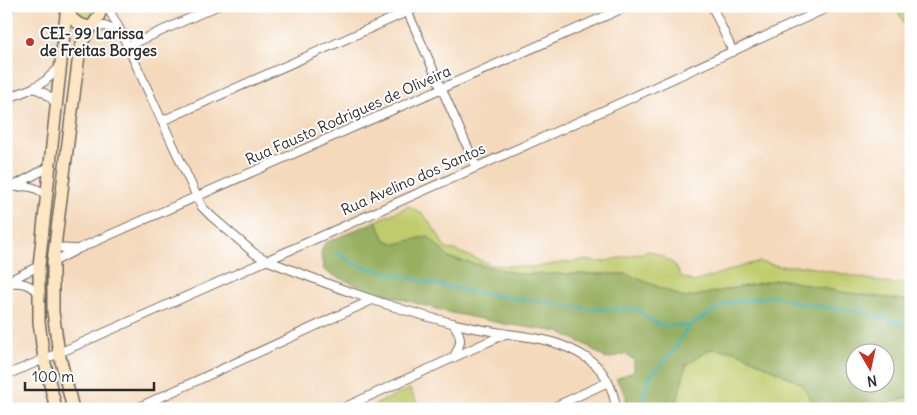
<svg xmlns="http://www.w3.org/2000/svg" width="917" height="415" font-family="Delius,sans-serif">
<rect width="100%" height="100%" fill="#fff"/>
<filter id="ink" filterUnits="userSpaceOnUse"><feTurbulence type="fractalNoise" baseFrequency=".02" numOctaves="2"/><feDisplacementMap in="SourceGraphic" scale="10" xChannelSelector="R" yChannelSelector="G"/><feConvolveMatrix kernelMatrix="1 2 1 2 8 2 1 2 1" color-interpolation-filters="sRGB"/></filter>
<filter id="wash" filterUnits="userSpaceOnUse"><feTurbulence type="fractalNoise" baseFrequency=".0096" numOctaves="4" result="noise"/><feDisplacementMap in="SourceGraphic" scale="20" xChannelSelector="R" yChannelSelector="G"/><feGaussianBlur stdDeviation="1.12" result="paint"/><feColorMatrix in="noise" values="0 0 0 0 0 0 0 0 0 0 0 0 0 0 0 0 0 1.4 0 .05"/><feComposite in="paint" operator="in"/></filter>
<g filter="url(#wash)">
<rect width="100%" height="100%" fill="#f4d9bb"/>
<g fill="#bfcb6c" stroke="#757b4c">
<path d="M75,6h20l-1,8 -5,6c-11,1 -14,-4 -14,-14z"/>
<path d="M895,6h16v31z"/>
<path d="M409,206l16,10 12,17 9,16 8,1 38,15 42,2 49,-7 18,2 49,-11 12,5 12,8 7,12 13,6 55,-18 11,-2 19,4h26l87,18 19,-2v19l-70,-9 -61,-13 -95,19 -58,-24h-107l-71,-16 -21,-22 -31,8 -12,-4 -9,-19z"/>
<path d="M710,349l26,2 66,33 14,25h-138l-1,-7 9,-37z"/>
<path d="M410,389l10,20h-45l-1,-4z"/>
<path d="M911,396v13h-45z"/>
</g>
<path fill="#97af60" stroke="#616d46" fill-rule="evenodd" d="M376,221l9,19 12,4 31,-8 21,22 71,16h107l58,24 95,-19 61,13 70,9v95l-45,13h-50l-14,-25 -66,-33 -26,-2 -24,16 -9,37 1,7h-52v-14l-10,-16 18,-8v-11l-9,-6 -19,5 -18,-13 -28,-14 -55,-8 -58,-12 -77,-22 -40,-16 -6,-4 -2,-9 -1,-9 4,-9zM854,352h30v30h-30z"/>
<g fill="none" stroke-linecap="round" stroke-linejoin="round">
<g stroke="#45b5bb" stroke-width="2.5">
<path d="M337,253l20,12 73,18 48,10 113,16h44l24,16 30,1 36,-22 47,-8 35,9 55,7 43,13 6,-1"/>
<path d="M639,409l11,-33 20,-21 19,-29"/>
</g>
</g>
</g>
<g filter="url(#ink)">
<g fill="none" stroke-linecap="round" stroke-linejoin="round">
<g stroke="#71685d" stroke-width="10">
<g id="street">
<path d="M107,6l14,26 76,165 5,10 9,9 43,37 12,7c61,24 123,48 186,63 19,5 38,8 56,11 31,4 52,7 79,24 17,11 27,31 29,51"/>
<path d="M405,6l71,160"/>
<path d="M712,6l21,46"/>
<path d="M6,9l6,-3"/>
<path d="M91,27l13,-1 17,6"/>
<path d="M128,46l89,-40"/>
<path d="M6,99l27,-11"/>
<path d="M56,104c-7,-9 -13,-13 -23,-16l12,-7 15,-14"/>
<path d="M162,121l258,-115"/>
<path d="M16,187c12,-2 20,0 30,8"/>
<path d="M6,190l43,-23"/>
<path d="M55,245c7,4 13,4 21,4"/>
<path d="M53,262l25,-13 550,-243"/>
<path d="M6,282l33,-16"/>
<path d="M8,283c14,-1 19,0 30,9"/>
<path d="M453,323c10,15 9,20 0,35"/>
<path d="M6,375l53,-22 548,-244 224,-103"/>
<path d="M135,409l237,-109"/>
<path d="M341,409l164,-75"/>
<path d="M550,409l58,-27"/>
</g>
</g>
<g stroke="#71685d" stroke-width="14">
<g id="secondary">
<path d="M67,8c4,13 11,17 24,19"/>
<path d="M56,409l-12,-50 -5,-37v-56l28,-260"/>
<path d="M73,409l-14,-56 -6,-41v-50l26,-207c2,-7 3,-14 7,-20 6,-11 14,-16 16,-29"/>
</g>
</g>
<use href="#street" stroke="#fff" stroke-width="8"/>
<use href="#secondary" stroke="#fce6c4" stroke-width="11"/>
</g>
</g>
<circle fill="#c8321e" stroke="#fff" stroke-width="2" cx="30" cy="42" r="5"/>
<g text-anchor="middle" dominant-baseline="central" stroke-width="4" stroke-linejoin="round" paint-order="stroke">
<g font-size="15" font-weight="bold" fill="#2b2b2b" stroke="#fff" text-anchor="start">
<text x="40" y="33">CEI- 99 Larissa<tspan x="40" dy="17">de Freitas Borges</tspan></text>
</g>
<g font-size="15" fill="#2b2b2b" stroke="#fff">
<text transform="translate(348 115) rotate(-24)">Rua Fausto Rodrigues de Oliveira</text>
<text transform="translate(413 179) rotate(-24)">Rua Avelino dos Santos</text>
</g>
</g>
<rect width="917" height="415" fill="none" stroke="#fff" stroke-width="25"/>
<g transform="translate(870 368) rotate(171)"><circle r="24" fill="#ffffff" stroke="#aaaaaa"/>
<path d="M0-4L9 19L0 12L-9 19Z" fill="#c8321e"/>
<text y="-8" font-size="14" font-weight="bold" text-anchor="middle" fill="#2b2b2b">N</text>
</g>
<path d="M25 382v8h129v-8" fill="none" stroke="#2b2b2b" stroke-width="2.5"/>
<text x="32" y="382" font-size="15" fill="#2b2b2b" stroke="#ffffff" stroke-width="4" paint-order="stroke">100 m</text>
</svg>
